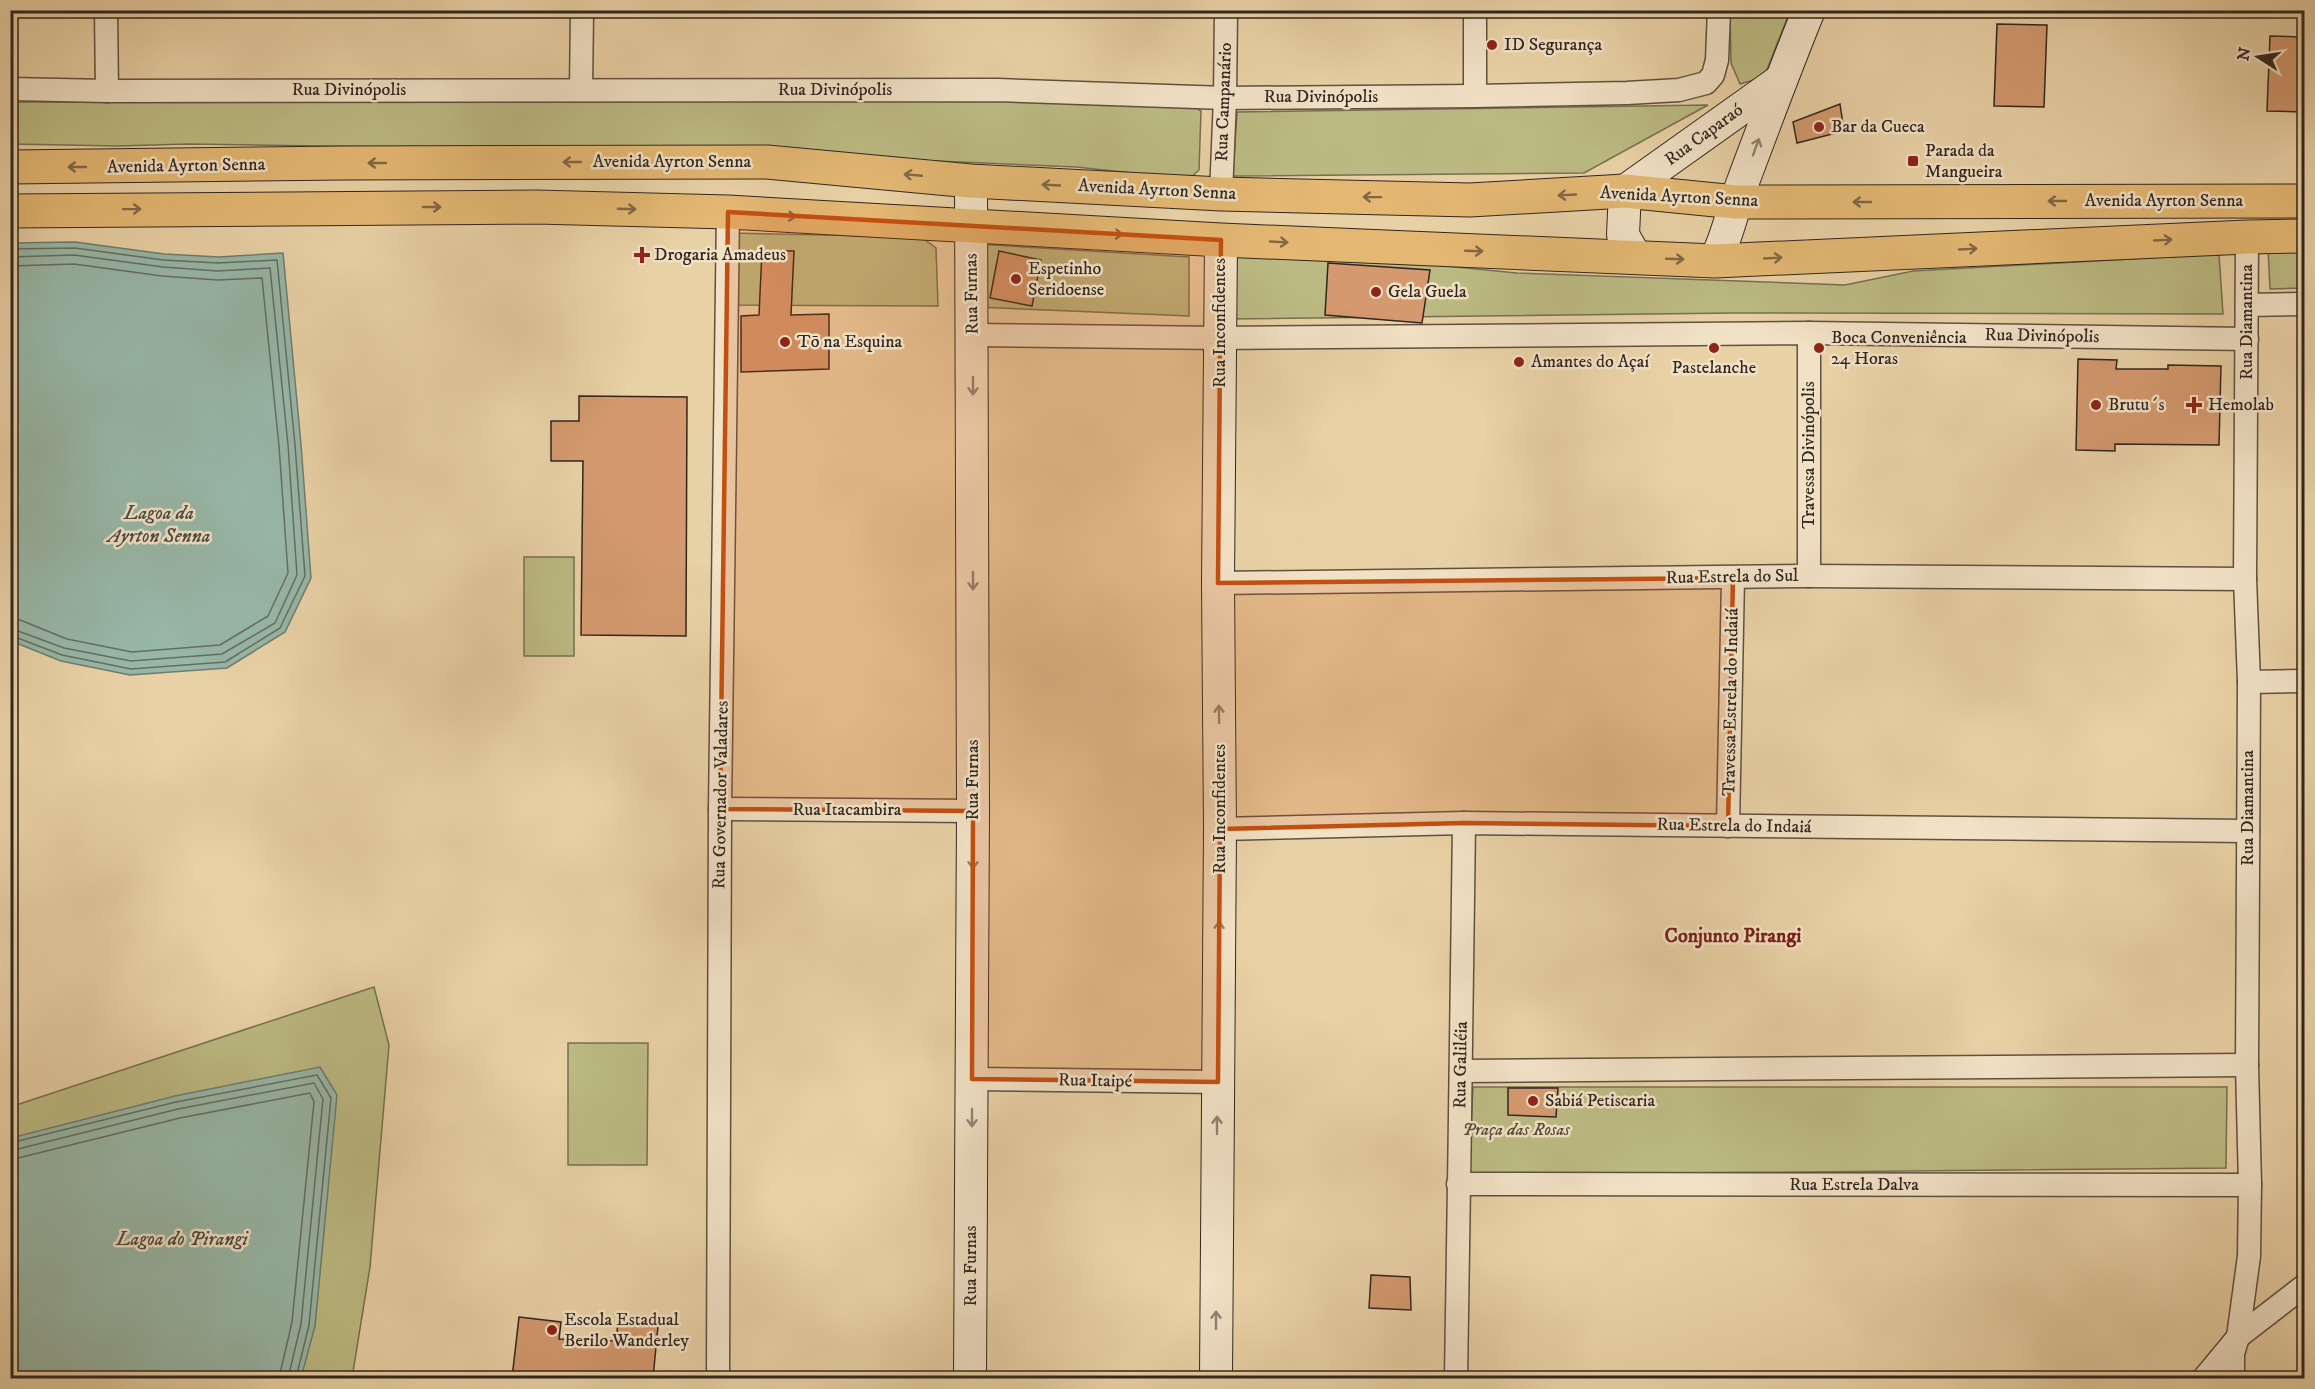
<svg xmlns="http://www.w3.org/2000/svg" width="2315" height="1389" font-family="'IM FELL DW Pica',serif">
<rect width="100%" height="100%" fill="#e9d1a6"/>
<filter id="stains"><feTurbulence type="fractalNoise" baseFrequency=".00333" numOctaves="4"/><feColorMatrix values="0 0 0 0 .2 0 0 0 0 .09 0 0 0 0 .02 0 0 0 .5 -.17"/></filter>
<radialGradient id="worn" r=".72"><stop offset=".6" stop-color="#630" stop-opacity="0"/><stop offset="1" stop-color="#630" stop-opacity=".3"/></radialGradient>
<g fill="#bcba83" stroke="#767051" stroke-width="1.5">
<path d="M1730,11h60l-26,66 -24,7 -9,-21z"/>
<path d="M1001,97l192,9 8,5 -2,59 -10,9 -113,-12 -349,-15 -539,-8 -70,2 -107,-2v-42h579z"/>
<path d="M1708,105l-124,68 -351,3 4,-64z"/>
<path d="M729,233l192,4 15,11 2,58 -202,-1z"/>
<path d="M976,244l213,13v59l-215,-9z"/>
<path d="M1231,245l286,28 328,12 68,-14 306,-17 4,60 -490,-1 -505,6z"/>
<path d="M2268,248h36v40l-34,1z"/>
<rect x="524" y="557" width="50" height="99"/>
<path d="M374,987l15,58 -19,222 -18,111h-341l-1,-271z"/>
<path d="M568,1043h80l-1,122h-79z"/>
<path d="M1473,1087h754l-1,81 -757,7z"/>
</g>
<g fill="#97b7a7" stroke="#6e7d71" stroke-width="1.5">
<path d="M75,242l89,12 55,3 64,-4 18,191 10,134 -26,54 -58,36 -97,7 -69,-14 -50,-20v-398z"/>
<path d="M320,1067l17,28 -22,231 -14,52h-290v-240l164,-42z"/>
</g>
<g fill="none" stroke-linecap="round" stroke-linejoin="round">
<g stroke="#646e63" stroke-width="1.5">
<path d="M10,249l65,-1 88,12 55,3 59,-3 18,185 10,131 -25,52 -55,34 -94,7 -69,-14 -52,-20"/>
<path d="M10,257l64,-2 89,12 55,4 52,-3 18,177 9,130 -22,48 -53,31 -91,7 -67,-13 -54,-20"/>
<path d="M10,266l64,-2 88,12 56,4 44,-2 17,168 9,127 -20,43 -48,29 -88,7 -65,-13 -47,-19 -10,-1"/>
<path d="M10,1143l166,-41 141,-27 14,23 -22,227 -13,53"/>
<path d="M10,1151l168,-42 136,-26 9,16 -22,225 -13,54"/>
<path d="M10,1160l170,-42 130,-25 4,9 -22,220 -13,56"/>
</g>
</g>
<g fill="#d4996f" stroke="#31251f" stroke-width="1.5">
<path d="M1997,24l50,1 -3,82 -50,-1z"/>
<path d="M2270,36l34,1v75l-37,-1z"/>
<path d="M1840,104l4,27 -47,12 -4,-21z"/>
<path d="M762,251h32l-3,64 38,-1v55l-88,3v-56l18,-1z"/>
<path d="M999,251l42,9 -9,46 -42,-8z"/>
<path d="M1328,263l102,7 -8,53 -97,-8z"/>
<path d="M2078,359l39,1 -1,9h52v-4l53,1 -2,79 -104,-1v7l-39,-1z"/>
<path d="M579,396l108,1 -1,239 -105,-1 2,-174h-32v-40h28z"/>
<path d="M1508,1088h50l-2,29 -48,-2z"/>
<path d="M1371,1275l39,2 1,33 -42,-2z"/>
<path d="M519,1317l42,5 -2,17 57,2 2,-19 40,4 -5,52h-141z"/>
</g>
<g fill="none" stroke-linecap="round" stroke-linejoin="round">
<g stroke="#5f5041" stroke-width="25">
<g id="street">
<path d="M106,10l1,81"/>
<path d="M1475,10v86"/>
<path d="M10,89l97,2 891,-1 227,8 250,-2 152,-3 52,-3 27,-7 7,-8 4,-15 2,-50"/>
<path d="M581,90l1,-80"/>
<path d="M1221,194l4,-96 1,-88"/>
<path d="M2247,305l57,-1"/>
<path d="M973,335l247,3 589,-5 438,6"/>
<path d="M1809,576v-243"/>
<path d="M1218,583l591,-7 436,3"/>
<path d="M2249,682l55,-1"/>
<path d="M720,809l253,2"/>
<path d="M1728,826l5,-248"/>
<path d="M1220,829l244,-6 784,8"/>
<path d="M1462,1071l785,-6"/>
<path d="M972,1079l246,3"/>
<path d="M1458,1184l792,1"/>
<path d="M718,1378l2,-569 8,-597"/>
<path d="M1456,1378c2,-185 7,-370 8,-555"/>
<path d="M2204,1378l34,-41 66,-51"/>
<path d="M2233,1378v-24l5,-17 11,-81 1,-71 -3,-120 2,-383 -4,-103 2,-342"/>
</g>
</g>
<g stroke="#31251f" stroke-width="34">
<g id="secondary">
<path d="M1636,258l-13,-23 2,-44 156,-111"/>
<path d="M1715,261c12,-23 17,-49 26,-74 22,-59 44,-118 68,-177"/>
<path d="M970,1378l3,-567 -2,-630"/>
<path d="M1216,1378l4,-549 -2,-246 3,-343"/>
</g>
</g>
<g stroke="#31251f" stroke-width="35">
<g id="primary">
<path d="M10,167l334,-4 423,-1 204,19 250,13 249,6 155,-9 111,11 568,-1"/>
<path d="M10,211l526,-4 192,5 493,28 494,21 532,-24 57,-1"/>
</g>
</g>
<use href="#street" stroke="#f1e1c5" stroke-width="22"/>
<use href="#secondary" stroke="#f1e1c5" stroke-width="32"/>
<use href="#primary" stroke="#e4b873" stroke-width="33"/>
</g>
<defs><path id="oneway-shaft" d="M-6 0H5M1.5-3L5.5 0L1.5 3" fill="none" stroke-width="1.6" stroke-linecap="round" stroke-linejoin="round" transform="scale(1.5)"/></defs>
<g stroke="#918372">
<use href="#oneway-shaft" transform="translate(1756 147) rotate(-70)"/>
<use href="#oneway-shaft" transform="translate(973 386) rotate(90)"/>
<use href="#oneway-shaft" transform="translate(973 581) rotate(90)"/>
<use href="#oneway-shaft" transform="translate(1219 714) rotate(-91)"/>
<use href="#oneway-shaft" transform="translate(973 860) rotate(90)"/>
<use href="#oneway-shaft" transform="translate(1219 930) rotate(-89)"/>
<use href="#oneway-shaft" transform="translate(972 1118) rotate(90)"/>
<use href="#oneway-shaft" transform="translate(1217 1125) rotate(-90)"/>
<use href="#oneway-shaft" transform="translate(1216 1320) rotate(-90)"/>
</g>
<g stroke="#826745">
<use href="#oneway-shaft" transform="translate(572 162) rotate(180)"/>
<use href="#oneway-shaft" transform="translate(377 163) rotate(-180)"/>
<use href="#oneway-shaft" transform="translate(77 167) rotate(180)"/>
<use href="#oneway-shaft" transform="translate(913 175) rotate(-175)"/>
<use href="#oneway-shaft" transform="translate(1051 185) rotate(-177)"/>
<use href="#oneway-shaft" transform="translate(1567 195) rotate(177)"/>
<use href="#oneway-shaft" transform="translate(1372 197) rotate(-179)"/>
<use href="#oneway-shaft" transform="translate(2057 201) rotate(180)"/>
<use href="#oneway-shaft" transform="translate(1862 202) rotate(180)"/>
<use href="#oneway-shaft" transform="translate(432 207)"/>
<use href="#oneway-shaft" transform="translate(132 209) rotate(-1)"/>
<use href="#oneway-shaft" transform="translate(627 209) rotate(2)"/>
<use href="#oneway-shaft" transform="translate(787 216) rotate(4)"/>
<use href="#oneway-shaft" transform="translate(1114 234) rotate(3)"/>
<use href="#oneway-shaft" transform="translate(2163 240) rotate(-3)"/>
<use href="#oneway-shaft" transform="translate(1279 242) rotate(3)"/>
<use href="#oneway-shaft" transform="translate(1968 249) rotate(-3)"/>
<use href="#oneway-shaft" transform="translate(1474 251) rotate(2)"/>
<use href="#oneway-shaft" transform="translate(1773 258) rotate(-3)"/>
<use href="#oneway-shaft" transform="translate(1675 259) rotate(2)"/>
</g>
<path fill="#c34f10" fill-opacity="0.2" stroke="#c34f10" stroke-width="4.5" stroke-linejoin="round" d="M728,212l493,28 -3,343 515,-5 -5,248 -264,-3 -244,6 -2,253 -246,-3 1,-268 -253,-2z"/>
<g fill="#8f2418" stroke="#f1e1c5" stroke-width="2">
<circle cx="1492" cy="45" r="6"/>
<circle cx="1819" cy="127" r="6"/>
<rect x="1907" y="155" width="12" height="12" rx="3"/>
<path d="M639 246h6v6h6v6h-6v6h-6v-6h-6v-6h6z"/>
<circle cx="1016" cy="279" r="6"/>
<circle cx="1376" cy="292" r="6"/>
<circle cx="785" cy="342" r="6"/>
<circle cx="1714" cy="348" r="6"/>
<circle cx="1819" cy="348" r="6"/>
<circle cx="1519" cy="362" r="6"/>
<circle cx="2096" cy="405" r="6"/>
<path d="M2191 396h6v6h6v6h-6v6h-6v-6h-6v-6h6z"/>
<circle cx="1533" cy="1101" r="6"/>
<circle cx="552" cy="1330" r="6"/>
</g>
<g text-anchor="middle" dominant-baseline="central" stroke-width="5" stroke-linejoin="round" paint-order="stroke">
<g font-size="18" fill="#31251f" stroke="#f1e1c5" text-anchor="start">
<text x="1504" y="45">ID Segurança</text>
<text x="1831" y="127">Bar da Cueca</text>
<text x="1925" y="151">Parada da<tspan x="1925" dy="21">Mangueira</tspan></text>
<text x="654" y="255">Drogaria Amadeus</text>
<text x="1028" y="269">Espetinho<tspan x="1028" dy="21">Seridoense</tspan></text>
<text x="1388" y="292">Gela Guela</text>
<text x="1831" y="338">Boca Conveniência<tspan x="1831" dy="21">24 Horas</tspan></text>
<text x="797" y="342">Tō na Esquina</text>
<text x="1531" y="362">Amantes do Açaí</text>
<text x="1714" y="368" text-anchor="middle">Pastelanche</text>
<text x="2108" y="405">Brutu´s</text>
<text x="2208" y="405">Hemolab</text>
<text x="1545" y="1101">Sabiá Petiscaria</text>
<text x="564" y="1320">Escola Estadual<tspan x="564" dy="21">Berilo Wanderley</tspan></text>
</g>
<g font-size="18" fill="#31251f" stroke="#f1e1c5">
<text x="349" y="90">Rua Divinópolis</text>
<text x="835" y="90">Rua Divinópolis</text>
<text x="1321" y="97">Rua Divinópolis</text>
<text transform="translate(1224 102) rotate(-88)">Rua Campanário</text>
<text transform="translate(1704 135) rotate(-36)">Rua Caparaó</text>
<text x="672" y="162">Avenida Ayrton Senna</text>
<text transform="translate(186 166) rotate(-1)">Avenida Ayrton Senna</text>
<text transform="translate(1157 190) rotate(3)">Avenida Ayrton Senna</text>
<text transform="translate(1679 197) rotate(3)">Avenida Ayrton Senna</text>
<text x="2164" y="201">Avenida Ayrton Senna</text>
<text transform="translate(972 294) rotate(-91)">Rua Furnas</text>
<text transform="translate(2247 322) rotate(-90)">Rua Diamantina</text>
<text transform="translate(1220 323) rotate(-90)">Rua Inconfidentes</text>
<text transform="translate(2042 336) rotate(1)">Rua Divinópolis</text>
<text transform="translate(1809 455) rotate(-90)">Travessa Divinópolis</text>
<text transform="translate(1732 577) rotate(-1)">Rua Estrela do Sul</text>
<text transform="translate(1731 702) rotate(-89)">Travessa Estrela do Indaiá</text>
<text transform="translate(973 780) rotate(-90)">Rua Furnas</text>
<text transform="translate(721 795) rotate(-89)">Rua Governador Valadares</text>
<text transform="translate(2248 808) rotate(-90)">Rua Diamantina</text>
<text transform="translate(1220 809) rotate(-90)">Rua Inconfidentes</text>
<text x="847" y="810">Rua Itacambira</text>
<text transform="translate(1734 826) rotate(1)">Rua Estrela do Indaiá</text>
<text transform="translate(1461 1065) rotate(-89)">Rua Galiléia</text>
<text transform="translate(1095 1081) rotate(1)">Rua Itaipé</text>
<text x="1854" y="1185">Rua Estrela Dalva</text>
<text transform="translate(971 1266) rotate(-90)">Rua Furnas</text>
</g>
<g font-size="18" font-style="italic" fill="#544a38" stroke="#f1e1c5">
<text x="1516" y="1130">Praça das Rosas</text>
</g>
<g font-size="20" font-style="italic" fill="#4a4a41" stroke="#f1e1c5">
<text x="159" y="513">Lagoa da<tspan x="159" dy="23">Ayrton Senna</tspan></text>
<text x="182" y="1239">Lagoa do Pirangi</text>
</g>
<g font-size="20" font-weight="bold" fill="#7a1f14" stroke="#f1e1c5">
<text x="1733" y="936">Conjunto Pirangi</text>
</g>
</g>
<rect width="2315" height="1389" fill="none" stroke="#e9d1a6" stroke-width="36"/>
<rect x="12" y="12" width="2291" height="1365" fill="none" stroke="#31251f" stroke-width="3"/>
<rect x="18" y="18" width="2279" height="1353" fill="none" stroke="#31251f" stroke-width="1.5"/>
<g transform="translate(2258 57) rotate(282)" stroke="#f1e1c5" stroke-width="4.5" paint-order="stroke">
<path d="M0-4.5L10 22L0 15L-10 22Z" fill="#31251f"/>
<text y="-9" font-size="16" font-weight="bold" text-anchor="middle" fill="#31251f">N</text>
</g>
<rect width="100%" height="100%" filter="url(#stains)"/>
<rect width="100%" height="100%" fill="url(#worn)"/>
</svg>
